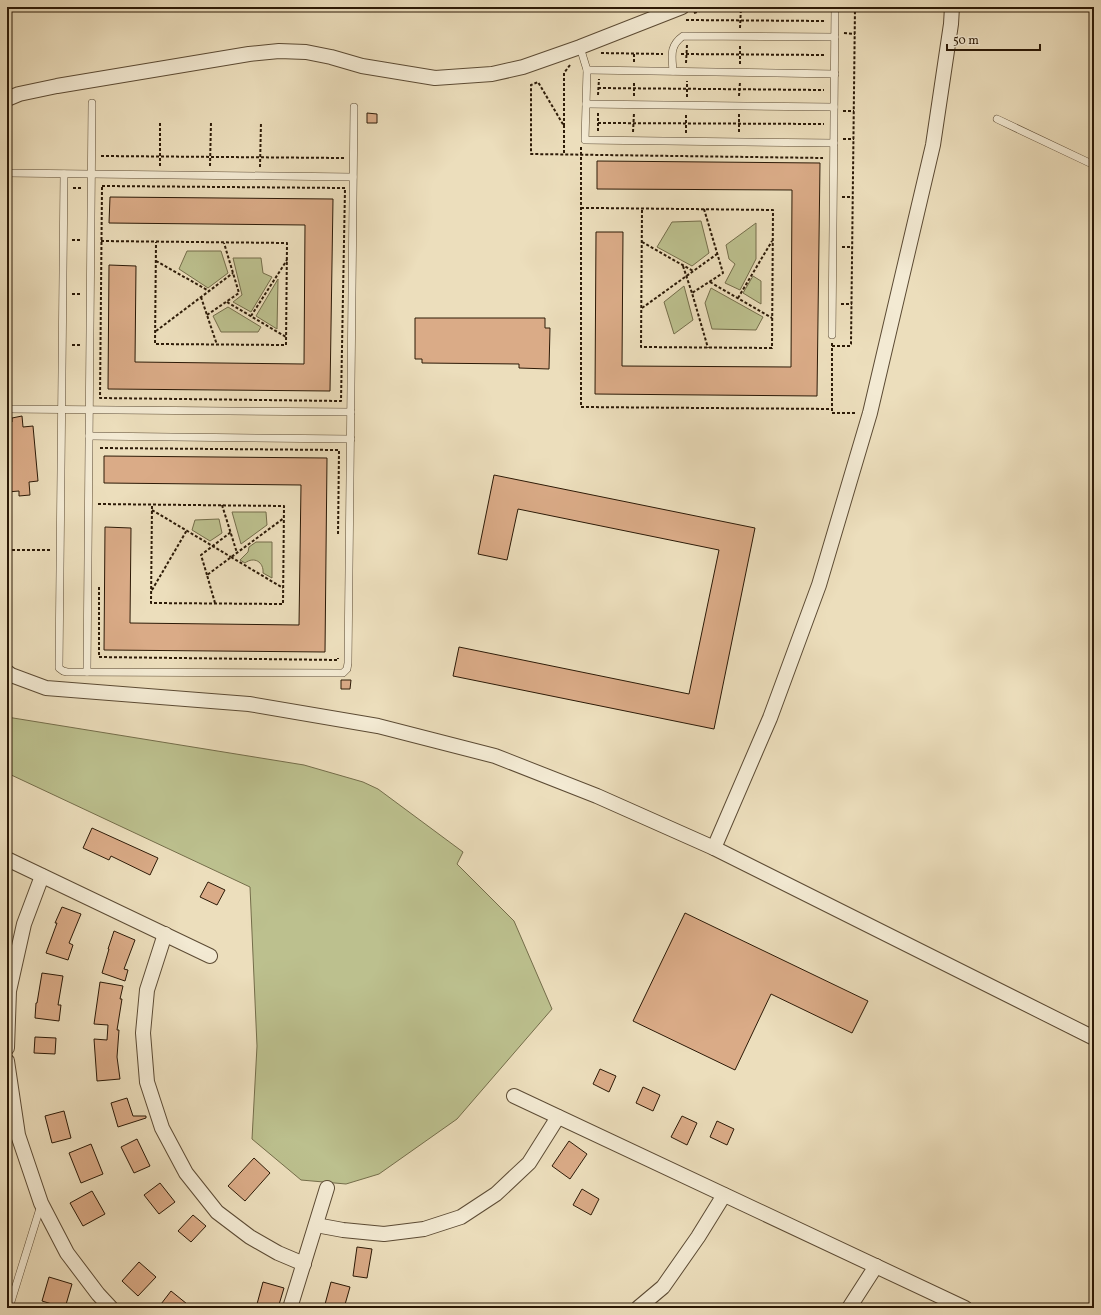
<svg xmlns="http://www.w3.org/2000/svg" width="1101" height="1315" font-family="Vollkorn,serif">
<rect width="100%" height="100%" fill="#ecdebc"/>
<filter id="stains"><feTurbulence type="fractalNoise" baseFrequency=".005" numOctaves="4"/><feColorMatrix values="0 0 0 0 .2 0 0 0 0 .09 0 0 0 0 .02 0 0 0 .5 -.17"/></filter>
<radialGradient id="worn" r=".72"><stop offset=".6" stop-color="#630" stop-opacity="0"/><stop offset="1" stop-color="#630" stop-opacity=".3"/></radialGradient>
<g fill="#bcc08e" stroke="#746d4a">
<path d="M701,221l8,32 -17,13 -35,-19 15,-25z"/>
<path d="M756,223v36l-16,31 -15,-7 10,-19 -6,-5 -3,-14z"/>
<path d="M187,251h34l7,22 -20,15 -29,-19z"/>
<path d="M233,258h28l2,15 9,4 -21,35 -18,-10 9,-7z"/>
<path d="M753,276l8,5v23l-18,-11z"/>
<path d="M278,279l-1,50 -21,-13z"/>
<path d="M684,286l9,34 -19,14 -10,-32z"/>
<path d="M711,288l52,29 -7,13 -44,-1 -7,-26z"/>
<path d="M228,307l33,20 -3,5h-37l-8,-16z"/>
<path d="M232,512h34l1,13 -26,19z"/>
<path d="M219,519l3,14 -12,8 -18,-11 3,-10z"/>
<path d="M256,542h16v36l-9,-5c1,-11 -9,-17 -18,-10l-5,-3 8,-8 1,-5z"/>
<path d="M7,717l297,48 59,17 15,7 85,63 -6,12 57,57 38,88 -95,110 -78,55 -33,10 -45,-4 -49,-41 5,-93 -7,-159 -243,-114z"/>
</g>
<g fill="#daab87" stroke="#2c1a07">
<path d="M367,113l10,1v9h-10z"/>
<path d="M597,161l223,2 -3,233 -222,-2 1,-162h27l-1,134 169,1 1,-177 -195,-1z"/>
<path d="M110,197l223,2 -3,192 -222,-2 1,-124 27,1 -1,96 169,2 1,-139 -196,-2z"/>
<path d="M415,318h130v10h5l-1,41 -30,-1v-4l-97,-1v-4h-7z"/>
<path d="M22,416l1,11 10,-1 5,55 -9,1 1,13 -11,1v-5l-12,1v-69l5,-1v-4z"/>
<path d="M104,456l223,2 -2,194 -221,-2 1,-123 26,1 -1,95 169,2 2,-140 -197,-2z"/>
<path d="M494,475l261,53 -41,201 -261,-53 6,-29 230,47 30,-144 -201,-41 -11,51 -29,-6z"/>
<path d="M341,680h10l-1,9h-9z"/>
<path d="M92,828l66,30 -8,17 -39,-19 -2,4 -26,-12z"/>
<path d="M208,882l17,8 -8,15 -17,-8z"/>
<path d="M62,907l19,7 -12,29 4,2 -5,15 -22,-7 11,-30h-2z"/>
<path d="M685,913l183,88 -16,32 -81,-39 -36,76 -102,-49z"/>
<path d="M114,931l21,9 -11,29 4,1 -3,11 -23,-8 7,-24h-1z"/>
<path d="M42,973l21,3 -5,29h3l-2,16 -24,-3 1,-15h1z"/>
<path d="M100,982l23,4 -3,13h2l-5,31h2l-2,27 3,22 -23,2 -3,-42 13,1 1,-15 -14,-1z"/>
<path d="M35,1037l21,1 -1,16 -21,-1z"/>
<path d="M600,1069l16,7 -7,16 -16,-8z"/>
<path d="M643,1087l17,8 -7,16 -17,-8z"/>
<path d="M127,1098l6,18h13v2l-28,9 -7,-24z"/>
<path d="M64,1111l7,27 -19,5 -7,-27z"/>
<path d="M682,1116l15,7 -10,22 -16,-8z"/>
<path d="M717,1121l17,8 -7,16 -17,-8z"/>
<path d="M137,1139l13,27 -16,7 -13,-26z"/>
<path d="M569,1141l18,13 -17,25 -18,-13z"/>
<path d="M91,1144l12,30 -22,9 -12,-30z"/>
<path d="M254,1158l16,15 -25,28 -17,-15z"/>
<path d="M160,1183l15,19 -16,12 -15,-19z"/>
<path d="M582,1189l17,10 -8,16 -18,-10z"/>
<path d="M92,1191l13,23 -22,12 -13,-23z"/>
<path d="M193,1215l13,11 -15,16 -13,-11z"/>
<path d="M357,1247l15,2 -5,29 -14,-2z"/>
<path d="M139,1262l17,15 -18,19 -16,-15z"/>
<path d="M49,1277l23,7 -7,24 -23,-7z"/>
<path d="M263,1282l21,6 -6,20h-9l-12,-4z"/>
<path d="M331,1282l19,5 -6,21h-20z"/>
<path d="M171,1291l21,17h-34z"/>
</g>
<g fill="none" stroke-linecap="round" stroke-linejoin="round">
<g stroke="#5c4b34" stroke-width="8">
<g id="lane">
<path d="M580,47l7,23 -2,70 249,3"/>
<path d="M587,70l248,4"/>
<path d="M673,71c-1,-15 -4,-25 10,-35l152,1"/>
<path d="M586,104l248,3"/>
<path d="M997,119l97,46"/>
<path d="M7,173l346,4"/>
<path d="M64,174l-5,494 4,3 4,1 276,1 4,-4 1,-6 6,-556"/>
<path d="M832,335l3,-328"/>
<path d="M7,409l344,3"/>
<path d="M89,436l262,3"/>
<path d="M87,672l5,-569"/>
<path d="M9,1308l32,-103"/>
</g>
</g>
<g stroke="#5c4b34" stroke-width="16">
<g id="street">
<path d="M7,99l12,-5 38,-8 192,-32 30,-3 27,1 25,5 31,9 73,12 57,-4 31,-7 57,-20 102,-40"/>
<path d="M7,672l4,3 35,13 203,16 129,22 117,30 102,40 117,52 380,190"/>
<path d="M714,848l56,-130 49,-133 51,-172 63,-268 18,-121 1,-17"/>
<path d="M7,859l203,97"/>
<path d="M165,934l-18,56 -4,43 4,49 15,46 24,45 31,39 33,25 28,16 26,11"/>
<path d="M7,1048l2,-57 15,-67 18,-48"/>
<path d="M7,1061l11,74 23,68 26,50 31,41 13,14"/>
<path d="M514,1096l451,212"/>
<path d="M316,1225l27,5 41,4 40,-5 37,-12 35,-23 33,-31 29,-46"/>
<path d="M290,1308l37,-120"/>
<path d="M638,1308l25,-21 35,-50 26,-42"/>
<path d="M849,1308l27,-42"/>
</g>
</g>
<g stroke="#2c1a07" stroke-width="2" stroke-dasharray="3 2" stroke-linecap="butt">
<path d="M694,13l16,-6"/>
<path d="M686,20l139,1"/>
<path d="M740,28l1,-21"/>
<path d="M844,33l11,1"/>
<path d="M601,53l62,1"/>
<path d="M634,54v8"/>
<path d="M681,54l143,1"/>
<path d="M686,63l1,-18"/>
<path d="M740,64v-18"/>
<path d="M570,65l-6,8v53l-26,-44 -7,3v69l292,4"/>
<path d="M598,88l226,2"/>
<path d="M598,95l1,-16"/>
<path d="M634,96v-15"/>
<path d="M739,96l1,-14"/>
<path d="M687,97v-16"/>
<path d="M843,111h11"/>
<path d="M686,115v18"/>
<path d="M598,123l226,1"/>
<path d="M598,131v-18"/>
<path d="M633,132l1,-19"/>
<path d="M739,132v-18"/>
<path d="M843,139h11"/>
<path d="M581,147v260l251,2"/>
<path d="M564,153v-27"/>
<path d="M101,156l243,2"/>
<path d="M160,166v-44"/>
<path d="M210,166l1,-44"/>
<path d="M260,167l1,-45"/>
<path d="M102,186l243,2 -4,213 -241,-3z"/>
<path d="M73,188h10"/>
<path d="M842,197h11"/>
<path d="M581,208h16l176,2 -1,138 -131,-1 1,-138"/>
<path d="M704,209l19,64 -31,20 16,55"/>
<path d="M72,240h10"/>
<path d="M101,241l186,2 -1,102 -131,-1 1,-102"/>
<path d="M642,242l51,29"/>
<path d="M842,247h10"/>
<path d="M156,261l53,30"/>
<path d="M683,266l9,27"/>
<path d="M710,282l62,36"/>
<path d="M72,294h10"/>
<path d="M201,297l16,48"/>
<path d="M738,298l34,-57"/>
<path d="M227,302l59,35"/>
<path d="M841,304h11"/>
<path d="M642,308l75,-54"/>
<path d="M207,315l32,-22 -15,-50"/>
<path d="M251,316l36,-56"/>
<path d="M156,331l77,-58"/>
<path d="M832,343v70h24"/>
<path d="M72,345h9"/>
<path d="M832,346h18l1,-2 4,-337"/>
<path d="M100,448l239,2 -1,86"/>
<path d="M98,504l186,2 -1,98 -132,-1 1,-98"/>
<path d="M222,505l15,48"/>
<path d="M152,510l79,47"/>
<path d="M7,550h43"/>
<path d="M231,557l52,31"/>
<path d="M207,575l-6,-20 30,-23"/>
<path d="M99,587v70l239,3v-2"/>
<path d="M152,590l35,-60"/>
<path d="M215,603l-8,-28 77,-57"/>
</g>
<use href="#lane" stroke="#f3ead3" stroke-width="7"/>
<use href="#street" stroke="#f3ead3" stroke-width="14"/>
</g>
<rect width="1101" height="1315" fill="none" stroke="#ecdebc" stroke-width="24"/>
<rect x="8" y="8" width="1085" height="1299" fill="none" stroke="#2c1a07" stroke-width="2"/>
<rect x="12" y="12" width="1077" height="1291" fill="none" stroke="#2c1a07"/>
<path d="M947 44v6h93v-6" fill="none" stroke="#2c1a07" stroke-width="2"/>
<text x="953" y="44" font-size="12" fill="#2c1a07" stroke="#f3ead3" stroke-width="3" paint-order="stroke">50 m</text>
<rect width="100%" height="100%" filter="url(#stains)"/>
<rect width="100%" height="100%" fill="url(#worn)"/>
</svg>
